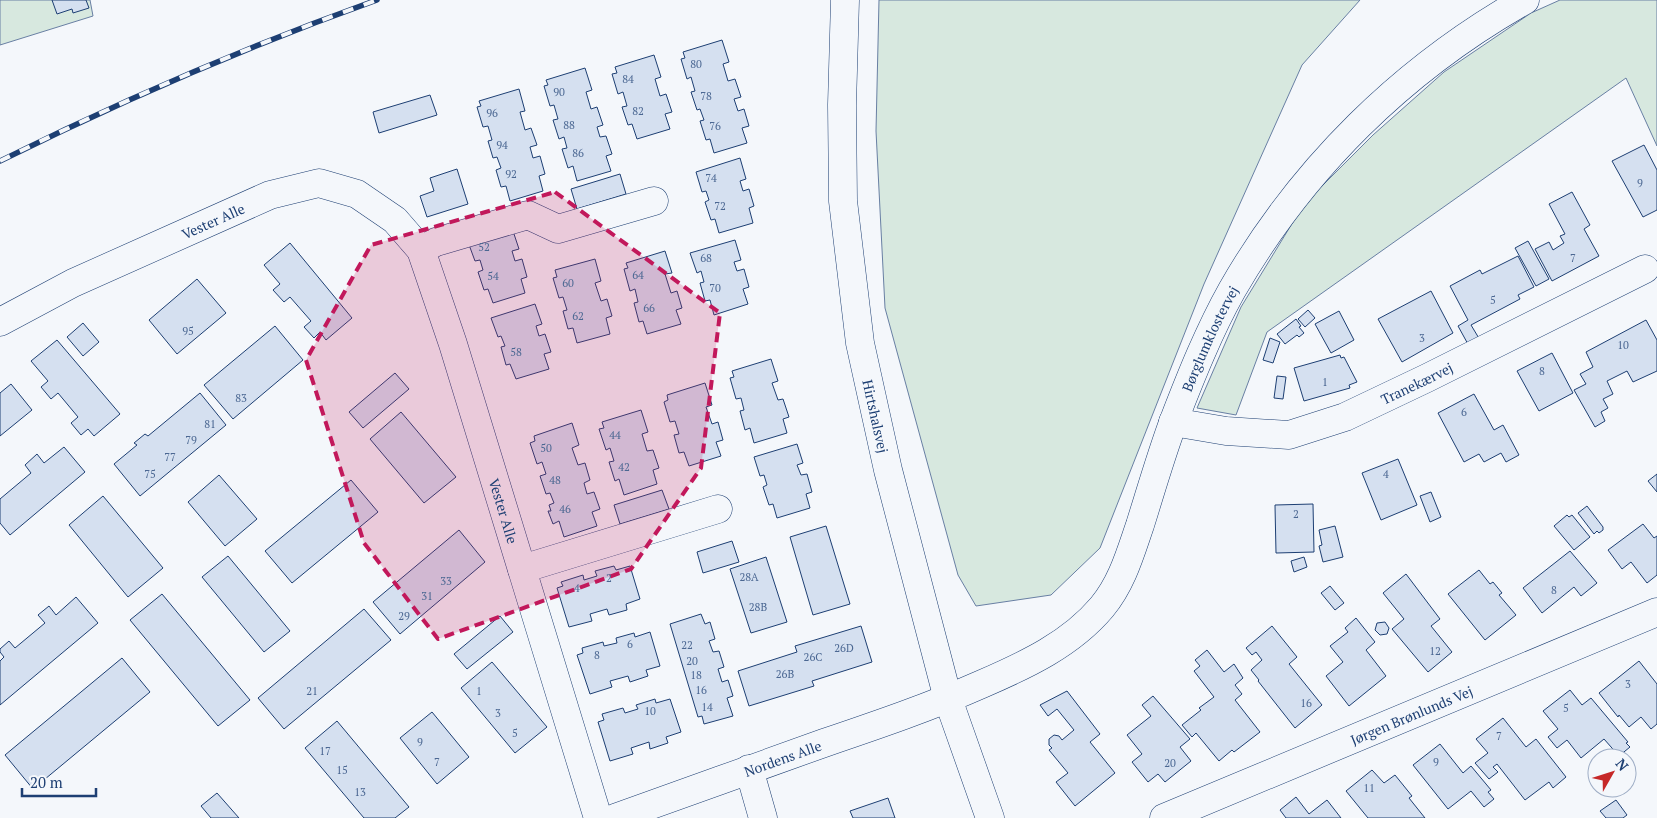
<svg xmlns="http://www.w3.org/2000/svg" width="1657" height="818" font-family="'PT Serif',serif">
<rect width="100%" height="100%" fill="#f4f7fb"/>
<g fill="#d7e8df" stroke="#687fa3">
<path d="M0,0h90l3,16 -93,29z"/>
<path d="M879,0h481l-58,65 -98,219 -104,264 -49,47 -75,11 -18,-31 -73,-267 -9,-177z"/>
<path d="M1560,0h97v146l-31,-68 -359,254 -31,83 -39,-7 44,-101 63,-103 69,-69 71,-63 87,-59z"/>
</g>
<g fill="#d5e0f0" stroke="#1d3f73">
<path d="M52,0h34l3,8 -16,5 -1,-4 -15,5z"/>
<path d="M722,40l7,22 -6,2 5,17 7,-2 6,18 -7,2 4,12 6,-2 5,17 -7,2 5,15 -33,10 -4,-14 -4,1 -6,-19 4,-1 -4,-11 -3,1 -6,-18 4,-1 -4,-14 -4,2 -6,-20 4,-1 -2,-6z"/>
<path d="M654,55l7,22 -6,2 5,17 6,-2 6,18 -7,2 5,15 -33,10 -5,-15 -4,1 -6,-18 5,-1 -4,-14 -5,2 -6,-20 5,-1 -2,-6z"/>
<path d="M585,68l7,22 -6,2 5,17 6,-2 6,18 -6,2 3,10 6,-1 6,18 -6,2 5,15 -34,10 -4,-15 -5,2 -6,-19 5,-1 -3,-11 -5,2 -6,-19 5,-1 -4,-14 -4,1 -6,-20 4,-1 -2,-5z"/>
<path d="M519,89l6,22 -5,1 5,18 6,-2 6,17 -7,2 3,11 7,-2 5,18 -6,2 4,15 -33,10 -4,-15 -5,1 -5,-17 5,-2 -4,-11 -4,1 -5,-17 4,-1 -4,-14 -5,1 -6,-20 4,-1 -2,-5z"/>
<path d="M430,95l7,20 -58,18 -6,-21z"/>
<path d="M1644,145l13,25v40l-14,7 -31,-56z"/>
<path d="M740,158l6,21 -6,2 3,10 6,-2 5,17 -5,2 4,15 -34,10 -4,-14 -4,1 -6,-18 4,-2 -3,-9 -4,1 -6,-20z"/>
<path d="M457,169l11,35 -41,13 -7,-21 14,-5 -4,-13z"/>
<path d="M620,174l6,20 -49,15 -6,-20z"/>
<path d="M1572,192l18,33 -6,4 15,27 -47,25 -17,-32 14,-7 4,8 11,-7 -4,-7 5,-2 -16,-30z"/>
<path d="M512,228l7,21 -7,2 3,10 7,-2 5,18 -6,2 4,14 -32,10 -5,-14 -4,1 -6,-18 5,-2 -3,-10 -5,1 -7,-19z"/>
<path d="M735,240l6,20 -7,2 3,9 7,-2 5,18 -6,2 5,15 -34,11 -4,-15 -5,1 -5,-18 4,-1 -3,-11 -4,2 -7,-20z"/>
<path d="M1528,241l21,38 -13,7 -21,-38z"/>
<path d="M290,243l62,75 -26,22 -6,-8 -6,6 -10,-11 7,-6 -21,-24 -6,5 -11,-12 7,-6 -16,-19z"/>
<path d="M665,251l7,22 -7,1 6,19 6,-2 5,17 -6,2 5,14 -34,10 -4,-13 -4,1 -5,-19 4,-1 -3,-13 -5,2 -6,-22 4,-1 -2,-5z"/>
<path d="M1518,256l16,31 -16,8 2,4 -49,26 9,15 -11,6 -11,-20 10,-6 -18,-34 30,-16 2,4z"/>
<path d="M595,259l6,22 -6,2 6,18 6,-2 5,17 -6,2 4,16 -33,9 -4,-15 -5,1 -5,-18 4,-1 -4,-13 -4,1 -6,-20 4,-1 -2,-7z"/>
<path d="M197,279l29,34 -49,41 -28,-34z"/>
<path d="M1431,291l22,42 -51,29 -24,-43z"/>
<path d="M535,304l7,20 -6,2 3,10 6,-2 6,18 -7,2 5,15 -33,10 -6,-15 -4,1 -5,-18 4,-1 -4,-10 -3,1 -7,-19z"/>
<path d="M1308,310l7,8 -10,9 -7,-8z"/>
<path d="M1339,311l15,29 -23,13 -16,-29z"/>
<path d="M1296,319l5,7 -2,1 5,6 -5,4 -2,-2 -12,9 -8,-10z"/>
<path d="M1646,320l11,20v31l-24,11 -6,-11 -20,10 6,13 -10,5 5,9 -7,4 4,9 -10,6 -21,-37 12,-6 -6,-10 13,-7 -7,-15z"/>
<path d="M83,323l16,19 -16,14 -16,-19z"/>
<path d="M275,326l28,34 -70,59 -29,-34z"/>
<path d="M1270,338l10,4 -7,21 -10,-3z"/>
<path d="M57,340l63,74 -26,22 -6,-7 -7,6 -10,-12 7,-6 -20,-24 -7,6 -10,-12 7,-6 -17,-20z"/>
<path d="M1552,353l21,40 -34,18 -22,-40z"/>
<path d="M1340,355l1,3 3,-1 13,25 -8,3 1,3 -46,13 -10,-33z"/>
<path d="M771,359l7,22 -6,2 6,17 5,-1 6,18 -6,2 4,14 -33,10 -4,-15 -5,2 -5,-19 4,-1 -3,-12 -5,1 -6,-21 4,-1 -2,-6z"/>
<path d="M395,373l14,16 -46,39 -14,-16z"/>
<path d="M1277,376l9,1 -3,22 -9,-1z"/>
<path d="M705,383l7,22 -6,2 6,17 6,-2 5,18 -7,2 5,14 -32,10 -5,-14 -5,1 -5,-18 5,-1 -4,-13 -5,1 -6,-20 4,-2 -1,-5z"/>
<path d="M11,384l21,26 -32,26v-43z"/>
<path d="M200,393l26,32 -86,71 -26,-32 23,-19 -3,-2 11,-9 3,2z"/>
<path d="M1474,394l20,36 9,-5 16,30 -13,7 -5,-9 -17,9 -5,-8 -15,8 -26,-49z"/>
<path d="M641,410l7,22 -6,2 5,17 6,-1 6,18 -6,2 4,14 -33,11 -5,-16 -4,2 -6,-19 5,-1 -4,-13 -4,2 -7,-21 5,-1 -2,-6z"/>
<path d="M401,412l55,65 -32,26 -54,-64z"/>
<path d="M572,423l7,22 -7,3 6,17 7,-2 5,17 -6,3 3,11 7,-2 6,17 -8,3 5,14 -33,11 -5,-16 -6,3 -5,-13h3l-2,-6 5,-2 -4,-10 -4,1 -6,-18 6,-2 -4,-12 -5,2 -7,-21 5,-2 -1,-5z"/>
<path d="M797,444l6,19 -6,2 4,10 6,-1 5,18 -6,2 4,14 -33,10 -4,-14 -4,1 -6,-18 4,-2 -3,-10 -4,1 -6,-19z"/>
<path d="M64,447l21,25 -75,63 -10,-12v-24l31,-26 -6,-8 12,-11 7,9z"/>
<path d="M1398,459l19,46 -36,15 -19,-47z"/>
<path d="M1657,474v18l-9,-11z"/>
<path d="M219,475l38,44 -32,27 -37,-44z"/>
<path d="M351,480l27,32 -86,71 -27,-32z"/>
<path d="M662,490l7,19 -49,15 -6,-19z"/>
<path d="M1431,492l10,25 -11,5 -10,-26z"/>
<path d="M103,496l60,72 -35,29 -59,-72z"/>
<path d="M1313,504l1,48 -38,1 -1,-48z"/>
<path d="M1587,506l16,21v3l-4,3 -2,-2 -3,3 -16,-21z"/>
<path d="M1567,515l2,2 3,-2 18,22 -16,13 -20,-24z"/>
<path d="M1643,524l11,14 3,-2v39l-10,8 -16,-21 -9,7 -14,-19z"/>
<path d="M826,526l24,78 -37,11 -23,-78z"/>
<path d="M1335,526l8,31 -20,5 -4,-16 3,-1 -3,-15z"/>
<path d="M459,530l26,32 -85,72 -27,-32z"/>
<path d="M732,541l7,21 -36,11 -6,-21z"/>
<path d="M1570,551l27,32 -16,13 -7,-9 -32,26 -19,-25z"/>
<path d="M228,556l62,75 -26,21 -62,-75z"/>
<path d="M766,557l21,65 -36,11 -21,-64z"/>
<path d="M1304,557l3,10 -13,5 -3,-11z"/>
<path d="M614,566l2,4 14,-4 10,33 -14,5 1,6 -18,5 -2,-6 -17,5 2,7 -23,6 -12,-39 6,-2 -2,-4 22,-7 1,5 13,-4 -2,-5z"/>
<path d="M1479,570l11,14 3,-2 9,11 -3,2 17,20 -31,25 -37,-46z"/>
<path d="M1406,574l34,45 -9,7 21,26 -24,20 -36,-43 12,-10 -21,-26z"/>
<path d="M1330,586l14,17 -9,7 -14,-17z"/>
<path d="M162,594l88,106 -32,26 -88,-106z"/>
<path d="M76,597l22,26 -98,82v-44l4,-4 -4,-5v-3l9,-8 6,7 30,-25 -7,-8 11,-9 7,9z"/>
<path d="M364,609l27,31 -107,89 -26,-31z"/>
<path d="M701,614l4,10 5,-2 5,17 -6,2 4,11 6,-1 5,16 -6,2 4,13 6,-2 5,16 -6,2 6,18 -29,8 -2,-8 -4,1 -28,-93z"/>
<path d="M500,616l13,16 -46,37 -13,-15z"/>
<path d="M1356,618l19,24 -9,8 20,26 -37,30 -23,-30 17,-14 -13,-16 18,-14 -3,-4z"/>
<path d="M1385,622l4,6 -2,6 -7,1 -5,-5 2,-7z"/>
<path d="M861,626l11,36 -60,19 2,5 -65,20 -11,-35 59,-19 -2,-6z"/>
<path d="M1272,626l25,31 -8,7 33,41 -27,23 -37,-47 1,-1 -8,-10 11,-10 -6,-8 -4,3 -6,-7z"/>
<path d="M650,632l10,34 -14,4 2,6 -18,6 -2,-6 -18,5 2,6 -22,7 -13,-39 6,-2 -1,-5 21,-6 1,4 13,-3 -1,-5 18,-5 1,4z"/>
<path d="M1207,650l17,22 10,-8 9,14 -8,7 7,9 -7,6 25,32 -26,20 -2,-2 -13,11 -23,-28 -4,4 -10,-12 19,-15 -2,-2 15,-11 -20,-26 6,-5 -5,-6z"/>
<path d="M122,658l28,34 -117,97 -28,-34z"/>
<path d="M1639,661l18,23v40l-6,5 -10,-12 -12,10 -10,-12 -1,2 -19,-24z"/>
<path d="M492,662l55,65 -32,26 -54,-65z"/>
<path d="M1570,690l12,15 9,-7 37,44 -2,1 4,4 -11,9 -15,-17 -23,19 -14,-18 -10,8 -9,-11 10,-8 -15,-18z"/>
<path d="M1067,691l33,43 -10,8 25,31 -40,33 -19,-24 12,-9 -19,-23 3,-2 -3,-3v-6l5,-4 5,1 3,4 12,-10 -17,-21 -9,7 -8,-11z"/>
<path d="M1153,696l37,43 -10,8 11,14 -26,21 -7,-8 -10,8 -16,-20 10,-8 -15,-19 24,-19 -9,-11z"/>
<path d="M655,699l1,4 14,-4 11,33 -15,5 2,6 -18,6 -1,-7 -18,6 2,6 -23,7 -12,-39 6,-2 -2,-6 21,-6 2,5 13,-4 -2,-4z"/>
<path d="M432,712l37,45 -32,27 -37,-46z"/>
<path d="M1503,718l23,29 10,-8 30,38 -13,11 -4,-6 -24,18 -28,-36 -4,3 5,5 -9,7 -14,-16 13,-10 -12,-14z"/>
<path d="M337,721l72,86 -14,11h-31l-59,-70z"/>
<path d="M1440,744l23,29 8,-7 20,24 -3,2 6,7 -10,8 -13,-16 -23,18 -35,-44z"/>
<path d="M1372,770l12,13 11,-8 17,21 -3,2 16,20h-57l-22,-27z"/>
<path d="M217,793l22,25h-28l-10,-12z"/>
<path d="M1296,797l13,17 18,-14 14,18h-55l-6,-8z"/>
<path d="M888,798l7,20h-42l-3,-7z"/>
<path d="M1616,800l11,15 -4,3h-17l-6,-7z"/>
</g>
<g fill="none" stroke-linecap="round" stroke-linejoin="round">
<g stroke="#1d3f73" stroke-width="29">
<g id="minor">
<path id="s1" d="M845,0l-3,105 1,96 17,142 28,127 60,229 42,119"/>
<path d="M421,250l15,-8 92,-27 30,14 96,-28"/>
<path id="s2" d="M0,322l73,-39 197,-88 49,-12 38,11 38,26 26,30 32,94 145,474"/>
<path id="s3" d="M1173,422l53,9 63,4 56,-18 82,-39 218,-109"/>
<path d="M522,569l196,-60"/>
<path d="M749,769l14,49"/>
<path id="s4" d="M615,818c70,-25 139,-50 209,-75 53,-18 106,-36 158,-59 44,-19 89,-40 120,-77 20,-24 28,-53 38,-82 11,-35 21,-70 34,-105 17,-44 35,-89 58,-130 70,-122 171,-221 293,-290"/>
<path id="s5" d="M1164,818l493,-206"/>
</g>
</g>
<use href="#minor" stroke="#f4f7fb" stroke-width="28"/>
<g stroke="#1d3f73" stroke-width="5.5">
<path id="rail" d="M0,161c123,-61 248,-115 377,-161"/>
</g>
<use href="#rail" stroke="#f4f7fb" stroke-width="4" stroke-dasharray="11" stroke-linecap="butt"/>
</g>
<path fill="#c2185b" fill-opacity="0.2" stroke="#c2185b" stroke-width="4" stroke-dasharray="10 6" stroke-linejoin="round" d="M555,192l165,121 -19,155 -70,101 -193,70 -74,-96 -58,-183 65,-115z"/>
<g text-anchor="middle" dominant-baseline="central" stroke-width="4" stroke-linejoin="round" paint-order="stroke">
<g font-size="11" fill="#4b6792">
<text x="696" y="64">80</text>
<text x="628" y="79">84</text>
<text x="559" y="92">90</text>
<text x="706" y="96">78</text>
<text x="638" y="111">82</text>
<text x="492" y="113">96</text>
<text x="569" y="125">88</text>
<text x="715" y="126">76</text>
<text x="502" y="145">94</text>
<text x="578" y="153">86</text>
<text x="511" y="174">92</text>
<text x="711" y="178">74</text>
<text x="1640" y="183">9</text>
<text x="720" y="206">72</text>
<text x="484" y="247">52</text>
<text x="706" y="258">68</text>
<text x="1573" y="258">7</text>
<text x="638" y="275">64</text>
<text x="493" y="276">54</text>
<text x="568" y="283">60</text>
<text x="715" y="288">70</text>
<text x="1493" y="300">5</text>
<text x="649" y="308">66</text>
<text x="578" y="316">62</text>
<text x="188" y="331">95</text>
<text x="1422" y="338">3</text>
<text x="1623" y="345">10</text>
<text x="516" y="352">58</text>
<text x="1542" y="371">8</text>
<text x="1325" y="382">1</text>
<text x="241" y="398">83</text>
<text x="1464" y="412">6</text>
<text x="210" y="424">81</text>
<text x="615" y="435">44</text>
<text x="191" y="440">79</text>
<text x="546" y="448">50</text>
<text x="170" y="457">77</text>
<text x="624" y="467">42</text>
<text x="150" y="474">75</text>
<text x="1386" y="474">4</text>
<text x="555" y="480">48</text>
<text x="565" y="509">46</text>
<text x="1296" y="514">2</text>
<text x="749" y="577">28A</text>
<text x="609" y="578">2</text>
<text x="446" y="581">33</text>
<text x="577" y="588">4</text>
<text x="1554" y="590">8</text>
<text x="427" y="596">31</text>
<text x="758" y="607">28B</text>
<text x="404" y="616">29</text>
<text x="630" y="644">6</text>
<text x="687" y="645">22</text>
<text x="844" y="648">26D</text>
<text x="1435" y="651">12</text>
<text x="597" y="655">8</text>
<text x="813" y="657">26C</text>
<text x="692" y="661">20</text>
<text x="785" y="674">26B</text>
<text x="696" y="675">18</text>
<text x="1628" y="684">3</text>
<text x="701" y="690">16</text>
<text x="312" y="691">21</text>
<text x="479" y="691">1</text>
<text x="1306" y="703">16</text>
<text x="707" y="707">14</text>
<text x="1566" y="708">5</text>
<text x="650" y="711">10</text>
<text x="498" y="713">3</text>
<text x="515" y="733">5</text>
<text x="1499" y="736">7</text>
<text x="420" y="742">9</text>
<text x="325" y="751">17</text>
<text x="437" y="762">7</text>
<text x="1436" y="762">9</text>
<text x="1170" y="763">20</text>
<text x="342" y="770">15</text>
<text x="1369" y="788">11</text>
<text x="360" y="792">13</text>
</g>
<g font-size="14" fill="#1d3f73" stroke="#f4f7fb">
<text stroke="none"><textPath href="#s2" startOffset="236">Vester Alle</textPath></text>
<text stroke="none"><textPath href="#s4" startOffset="825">Børglumklostervej</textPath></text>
<text stroke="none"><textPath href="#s3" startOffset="255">Tranekærvej</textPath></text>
<text stroke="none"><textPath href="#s1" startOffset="419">Hirtshalsvej</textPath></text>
<text stroke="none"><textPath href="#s2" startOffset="748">Vester Alle</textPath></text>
<text stroke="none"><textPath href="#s5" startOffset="268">Jørgen Brønlunds Vej</textPath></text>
<text stroke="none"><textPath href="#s4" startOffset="178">Nordens Alle</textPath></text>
</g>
</g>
<g transform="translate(1612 773) rotate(51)"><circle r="24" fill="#f4f7fb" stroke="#9eadc5"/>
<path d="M0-4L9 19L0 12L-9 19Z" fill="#c62828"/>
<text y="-8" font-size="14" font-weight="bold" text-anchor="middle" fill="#1d3f73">N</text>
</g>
<path d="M22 788v8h74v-8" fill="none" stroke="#1d3f73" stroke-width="2.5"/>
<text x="30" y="788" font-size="15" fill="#1d3f73" stroke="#f4f7fb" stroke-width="4" paint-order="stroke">20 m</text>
</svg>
